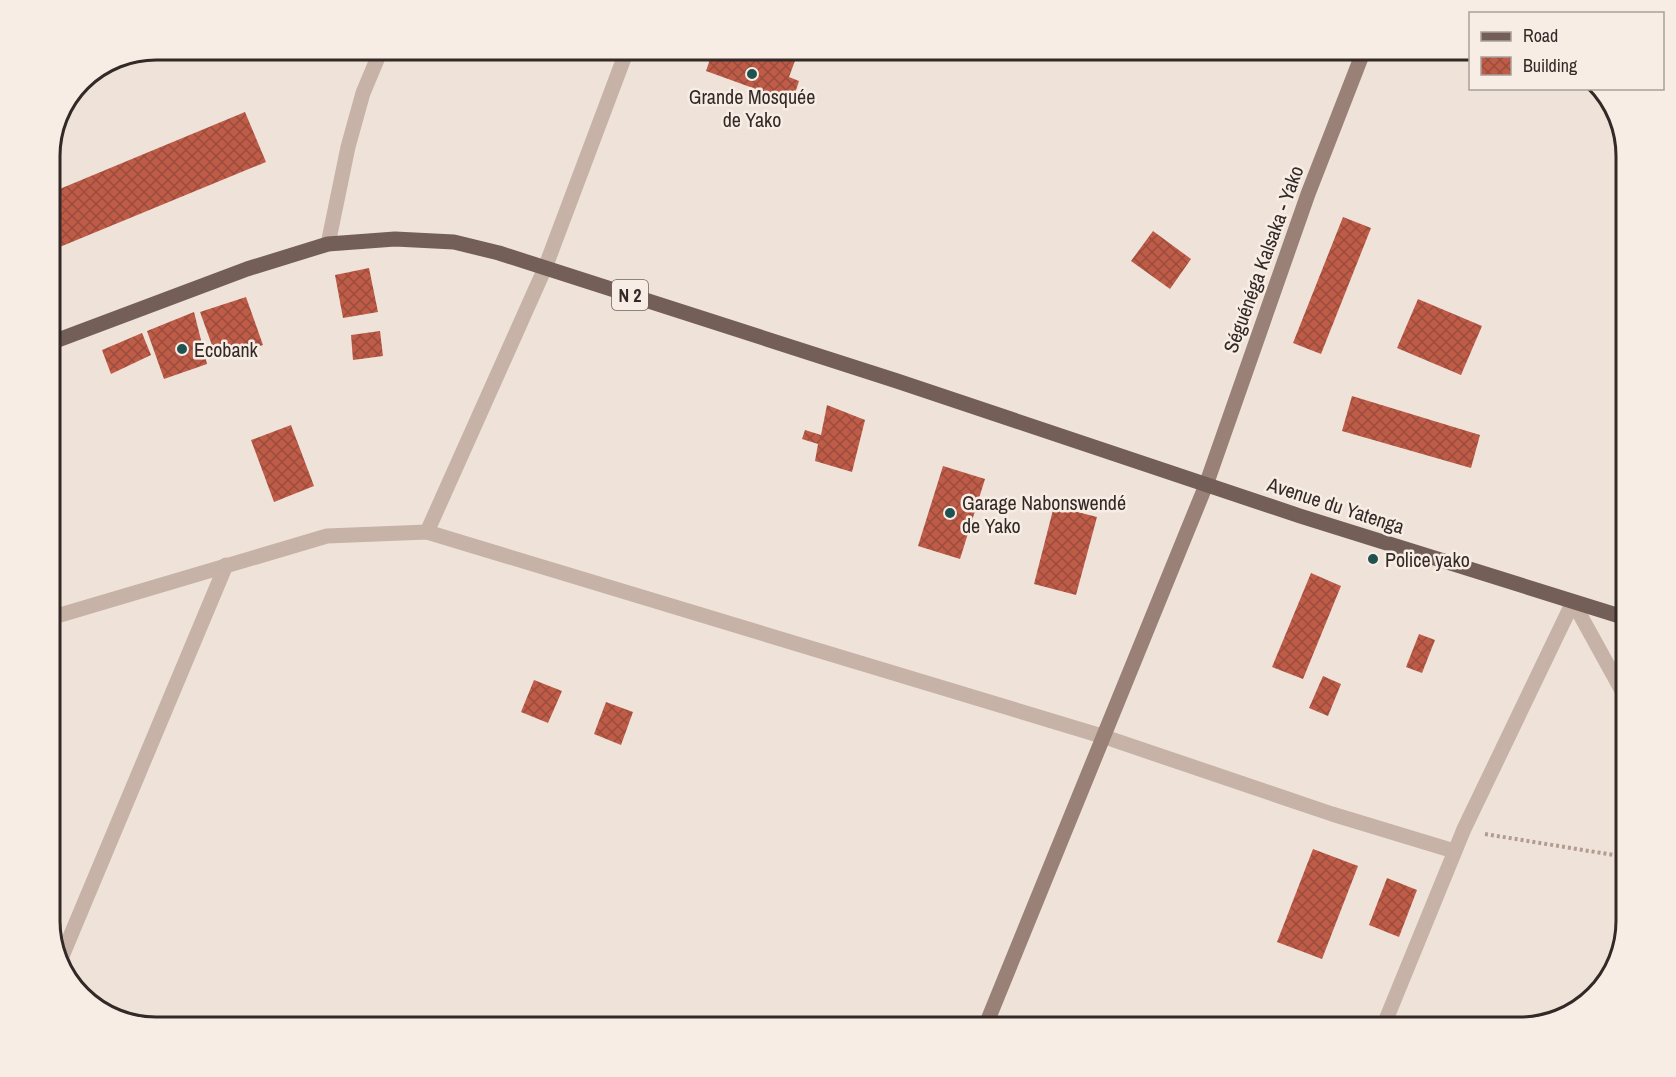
<svg xmlns="http://www.w3.org/2000/svg" width="1676" height="1077" font-family="'Archivo Narrow',sans-serif">
<defs>
<pattern id="building-cross-hatch" width="8" height="8" patternUnits="userSpaceOnUse" patternTransform="scale(1.5)"><rect width="8" height="8" fill="#be5c48"/><path d="M0 0l8 8M0 8l8-8" fill="none" stroke="#9b4c3c"/></pattern>
</defs>
<rect width="100%" height="100%" fill="#efe3d9"/>
<g fill="url(#building-cross-hatch)">
<path d="M713,50h86l-10,27 10,4 -7,21 -86,-31z"/>
<path d="M245,112l21,50 -216,89v-58z"/>
<path d="M1343,217l28,11 -50,126 -28,-11z"/>
<path d="M1153,231l38,28 -21,30 -39,-28z"/>
<path d="M369,268l9,44 -35,6 -8,-43z"/>
<path d="M246,297l17,48 -46,14 -17,-47z"/>
<path d="M1418,299l64,27 -21,49 -64,-27z"/>
<path d="M194,312l13,52 -43,15 -17,-48z"/>
<path d="M380,331l3,25 -30,4 -2,-25z"/>
<path d="M142,333l9,22 -40,19 -9,-24z"/>
<path d="M1352,396l128,39 -9,33 -129,-37z"/>
<path d="M827,405l38,15 -13,52 -37,-11 3,-17 -16,-5 3,-9 16,5z"/>
<path d="M291,425l23,61 -40,16 -23,-62z"/>
<path d="M943,466l42,13 -25,80 -42,-13z"/>
<path d="M1054,506l43,11 -21,78 -42,-11z"/>
<path d="M1311,573l30,13 -38,93 -31,-12z"/>
<path d="M1419,634l16,6 -13,33 -16,-6z"/>
<path d="M1323,676l18,8 -13,32 -19,-8z"/>
<path d="M534,680l28,11 -14,32 -27,-11z"/>
<path d="M606,702l27,10 -12,33 -27,-11z"/>
<path d="M1313,849l45,17 -36,93 -45,-17z"/>
<path d="M1387,878l30,12 -18,47 -30,-12z"/>
</g>
<g fill="none" stroke-linecap="round" stroke-linejoin="round">
<path stroke="#b29c90" stroke-width="4" stroke-dasharray="3 3" stroke-linecap="butt" d="M1485,834l141,23"/>
<g stroke="#c6b2a6" stroke-width="15">
<path d="M328,244l20,-97 15,-54 18,-43"/>
<path d="M427,532l118,-264 82,-218"/>
<path d="M50,618l277,-82 100,-4 678,205 227,77 122,37"/>
<path d="M60,961l166,-396"/>
<path d="M1386,1021l17,6"/>
<path d="M1383,1027l81,-198 109,-227 53,96"/>
</g>
<path stroke="#9a8177" stroke-width="15" d="M985,1027l221,-542 102,-291 56,-144"/>
<path stroke="#745f58" stroke-width="15" d="M50,343l197,-74 81,-25 67,-5 59,3 45,11 398,128 403,135 326,102"/>
</g>
<g fill="#1f5251" stroke="#f8ede5" stroke-width="2">
<circle cx="752" cy="74" r="6"/>
<circle cx="182" cy="349" r="6"/>
<circle cx="950" cy="513" r="6"/>
<circle cx="1373" cy="559" r="6"/>
</g>
<g text-anchor="middle" dominant-baseline="central" stroke-width="5" stroke-linejoin="round" paint-order="stroke">
<rect fill="#f8ede5" stroke="#6e645f" stroke-width="1.5" x="612" y="280" width="36" height="30" rx="4.5"/>
<g font-size="18" font-weight="bold" fill="#332926">
<text x="630" y="295">N 2</text>
</g>
<g font-size="20" fill="#332926" stroke="#f8ede5" text-anchor="start">
<text x="752" y="96" text-anchor="middle">Grande Mosquée<tspan x="752" dy="23">de Yako</tspan></text>
<text x="194" y="349">Ecobank</text>
<text x="962" y="502">Garage Nabonswendé<tspan x="962" dy="23">de Yako</tspan></text>
<text x="1385" y="559">Police yako</text>
</g>
<g font-size="20" fill="#332926" stroke="#f8ede5">
<text transform="translate(1263 259) rotate(-70)">Séguénéga Kalsaka - Yako</text>
<text transform="translate(1336 505) rotate(18)">Avenue du Yatenga</text>
</g>
</g>
<path d="M0 0H1676V1077H0ZM156 60H1520A96 96 0 0 1 1616 156V921A96 96 0 0 1 1520 1017H156A96 96 0 0 1 60 921V156A96 96 0 0 1 156 60Z" fill="#f8ede5" fill-rule="evenodd"/>
<path fill="none" stroke="#332926" stroke-width="3" d="M156 60H1520A96 96 0 0 1 1616 156V921A96 96 0 0 1 1520 1017H156A96 96 0 0 1 60 921V156A96 96 0 0 1 156 60Z"/>
<rect x="1469" y="12" width="195" height="78" fill="#f8ede5" stroke="#a99f99" stroke-width="1.5"/>
<rect x="1481" y="32" width="30" height="9" fill="#745f58" stroke="#a99f99" stroke-width="1.5"/>
<text x="1523" y="42" font-size="18" fill="#332926">Road</text>
<rect x="1481" y="57" width="30" height="18" fill="url(#building-cross-hatch)" stroke="#a99f99" stroke-width="1.5"/>
<text x="1523" y="72" font-size="18" fill="#332926">Building</text>
</svg>
